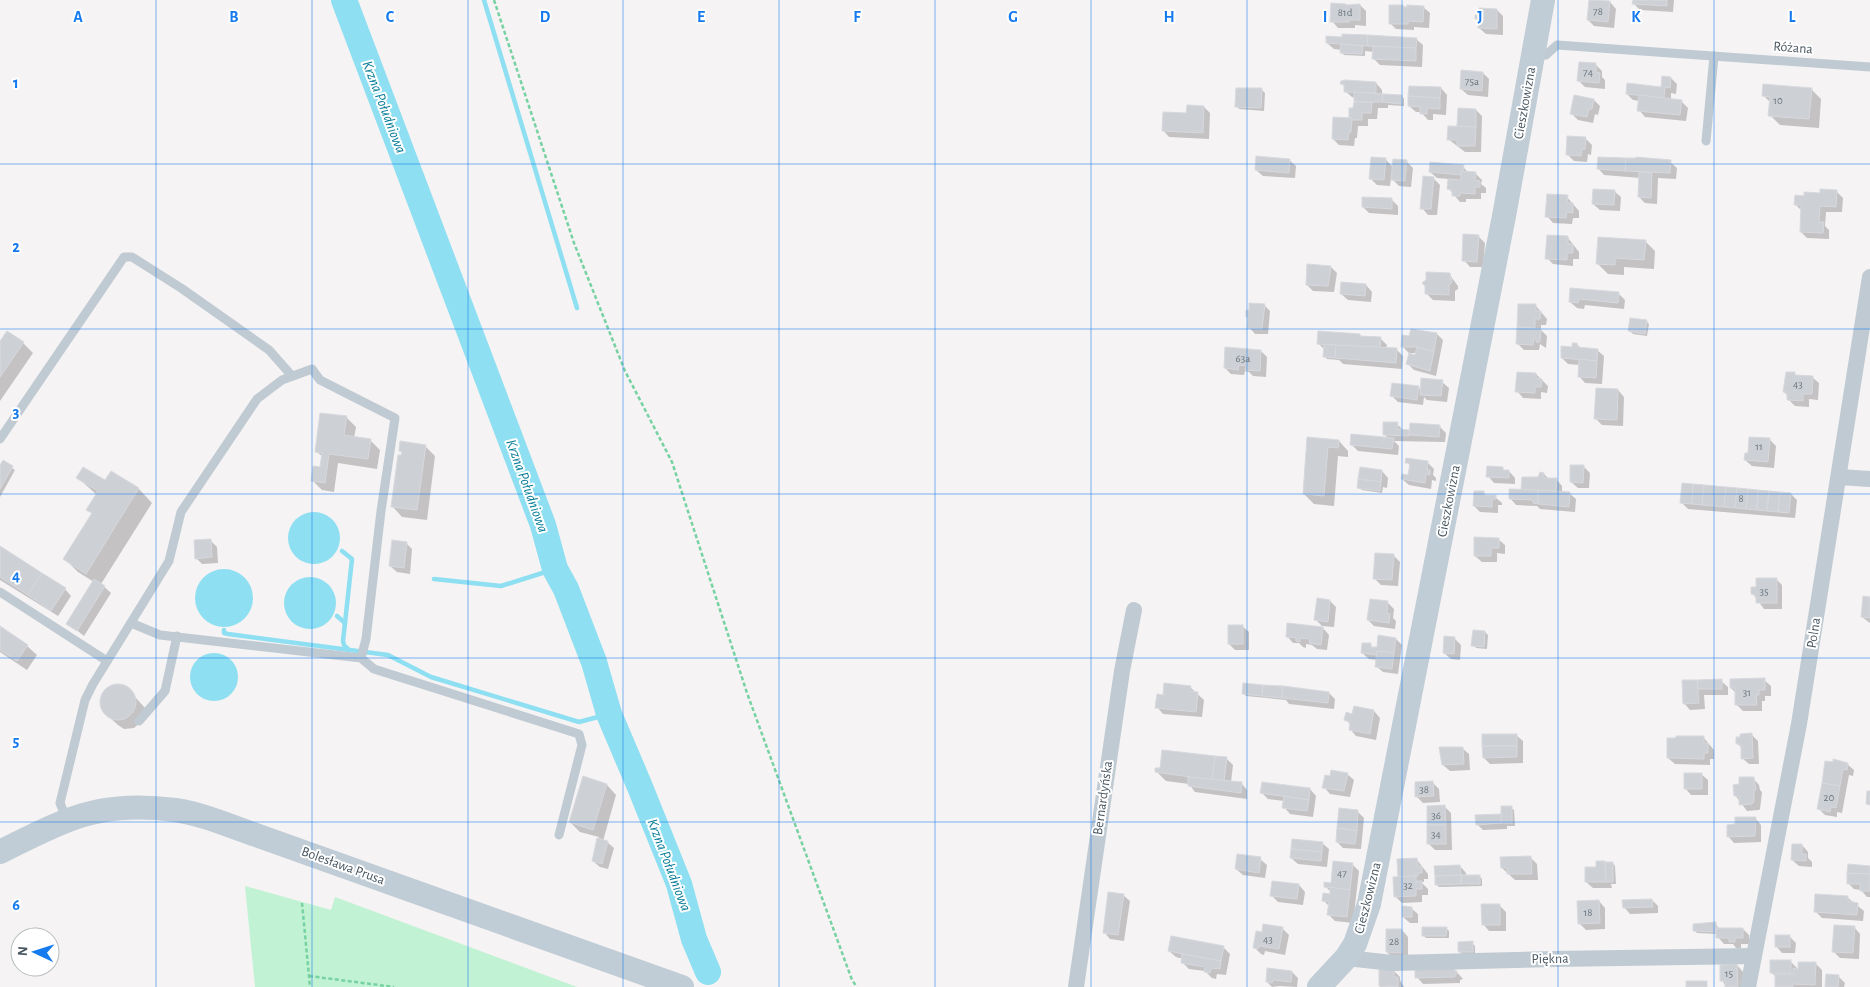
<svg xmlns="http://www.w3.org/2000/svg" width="1870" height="987" font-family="'Alegreya Sans',sans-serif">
<rect width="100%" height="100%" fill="#f5f3f3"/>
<path fill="#c1f2d3" d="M245,886l86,24 4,-13 242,90h-322z"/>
<g fill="#8ddff1">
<circle cx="314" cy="538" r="26"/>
<circle cx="224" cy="598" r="29"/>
<circle cx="310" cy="603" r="26"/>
<circle cx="214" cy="677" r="24"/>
</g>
<g fill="#0003">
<path d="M1634,0h40l-1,12 -33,-2 -6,-6z"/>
<path d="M1610,2l6,7 -2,19 -20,-2 -6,-6z"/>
<path d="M1360,5l6,6v15l-11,-1v3h-17l-6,-7 14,-15z"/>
<path d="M1423,7l7,6 -1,15 -15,-1v3l-18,-1 -6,-6 15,-15z"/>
<path d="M1497,10l6,6v19l-17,-1 -7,-6 1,-6 -4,-4z"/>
<path d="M1416,39l7,6 -1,22 -42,-2 -7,-7 1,-6 -9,-1v5l-21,-1 -2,-2v-3l-8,-1 -7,-6z"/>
<path d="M1596,65l6,6v6l3,3v9l-20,-2 -7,-7z"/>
<path d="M1483,73l6,6 -1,18 -20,-2 -7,-6z"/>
<path d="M1671,78l6,6 -1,10 -5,-1v7l10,1 7,7 -2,13 -41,-4 -6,-7 1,-9 -7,-1 -6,-6 35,-6z"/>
<path d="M1376,83l6,7v5l20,1 2,3v7l-16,-1v3h-10l-1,11h-9v7h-10l-1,12h-2l-1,8 -15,-1 -6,-6 17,-20 4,-10 1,-11 -3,-1 -7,-6v-4l-3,-3z"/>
<path d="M1441,88l6,7 -1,20 -13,-1v6h-5l-7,-8h-5l-7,-6z"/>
<path d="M1811,89l10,10 -2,29 -39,-3 -10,-10 1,-12 -7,-7z"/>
<path d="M1262,90l3,3 -1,18 -25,-2 -2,-3z"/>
<path d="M1575,97l19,3 6,6 -2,9 -3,-1 -2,9 -15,-3 -6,-6z"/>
<path d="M1204,107l6,6 -1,26 -40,-2 -6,-7 24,-15z"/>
<path d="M1459,110h17l6,6 -1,36h-16l-17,-13 10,-11z"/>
<path d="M1585,138l7,7 -1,10 -3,-1 -1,8 -13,-1 -7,-7z"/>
<path d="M1289,160l7,6 -1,12 -32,-2 -7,-6z"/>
<path d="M1386,160l7,7 13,-6 7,7 -2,19 -12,-1 -8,-8 -1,8 -13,-1 -6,-6z"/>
<path d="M1670,162l7,6 -1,11 -18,-1 -1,26 -12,-1 -6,-6 1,-19 -36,-3 -6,-7z"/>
<path d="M1463,167l6,6h6l7,7 -1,4 5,4v5h-5v6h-15v3h-6l-11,-13v-10l-12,-1 -7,-6z"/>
<path d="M1433,178l7,7 -3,30h-9l-6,-7z"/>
<path d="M1614,191l7,6 -1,14 -20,-1 -7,-6z"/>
<path d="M1837,192l6,6 -1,14h-16l-1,14 4,4v9l-22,-1 -6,-6 1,-21 -7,-7 10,-7z"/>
<path d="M1567,197l12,14v7h-6l-1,6 -19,-1 -6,-7z"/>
<path d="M1392,200l6,6v9l-29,-2 -6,-6z"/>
<path d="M1478,236l7,7 -2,24h-13l-6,-7z"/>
<path d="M1568,238l11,14v7h-6v7l-20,-2 -6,-6z"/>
<path d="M1645,241l10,10 -1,18 -30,-2v8l-16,-1 -10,-10z"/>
<path d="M1331,267l6,6 -3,19 -21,-1 -6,-6z"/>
<path d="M1449,274l9,12v3l-3,2v10l-22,-1 -7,-7 1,-12z"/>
<path d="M1366,285l6,7 -1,10 -23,-2 -7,-6z"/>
<path d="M1571,289l47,4 7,7 -1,9 -39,-4 -1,4 -7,-1 -7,-6z"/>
<path d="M1264,305l6,6 -2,23h-13l-6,-7v-8l-2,-2z"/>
<path d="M1519,305l17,1 11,13 -1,6h-5v5l6,6 -1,12 -6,-4 -1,6h-15l-7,-7z"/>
<path d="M1646,321l3,3 -2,12 -14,-2 -3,-3z"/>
<path d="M1437,334l6,6 -7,36 -22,-6 -6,-6 8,-8v-3h-7l-6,-6 7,-9z"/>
<path d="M1360,335l2,2 18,1 7,7 -1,4h10l7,7 -1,13 -59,-5 -4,-4 -12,-1 -2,-2v-7l-7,-7z"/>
<path d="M0,343h23l10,10 -33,48z"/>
<path d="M1577,344l4,5 16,1 7,6 -2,28 -17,-1 -6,-7 1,-11 -12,-1 -6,-6z"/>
<path d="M1261,351l6,6 -1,20 -13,-1 -4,-4 -4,-1 -1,4 -13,-1 -6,-6z"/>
<path d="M1536,374l12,12 -1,7 -6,-1v7l-18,-1 -6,-7z"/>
<path d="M1794,374l3,2 15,1 7,6 -1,17 -9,-1v8l-14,-1 -7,-7v-3l-4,-4z"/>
<path d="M1442,382l7,6 -2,14 -20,-2 -3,-3 -1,8 -25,-3 -6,-6 26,-9 3,3z"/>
<path d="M1618,390l6,7 -1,29 -21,-1 -6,-6z"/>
<path d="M346,417l10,10 -2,11 16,2 10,10 -3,19 -39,-6 -4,29 -12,-2 -10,-10 9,-12 2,-11 -6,-5z"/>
<path d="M1397,424l7,7 35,-5 7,7 -1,9 -51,-1 5,5 -1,9 -40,-4 -7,-7 38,-5 -5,-5z"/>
<path d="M1308,438l31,3 9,10v6l-10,-1 -4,50 -20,-2 -10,-10z"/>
<path d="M1769,439l7,7 -2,22 -22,-2 -7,-6 4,-6z"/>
<path d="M425,446l10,10 -8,64 -25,-3 -9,-10 10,-50v-3l-3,-3z"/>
<path d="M3,462l12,8 -15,27v-30z"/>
<path d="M1407,462l21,1 6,6 -1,6 3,3v3l-4,-1 -1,9 -22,-4 -7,-6 7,-2 2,-10z"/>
<path d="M1583,466l7,7 -1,15h-11l-7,-6z"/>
<path d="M1502,468l3,3h4l6,7v6l-21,-1 -6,-7z"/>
<path d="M1382,471l6,7 -1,10 -4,-1 -1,6 -20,-3 -3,-2z"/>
<path d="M111,473l28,16 13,14 -51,81 10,9 -27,43 -16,-13 26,-41 -16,-10 -13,-13 28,-45 -5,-4 9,-15 -19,-17 27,4z"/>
<path d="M1544,474l5,5h7l6,7v7h7l7,6 -1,13 -35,-3 -3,-3 -21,-1 -6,-7 12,-7z"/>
<path d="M1484,493l3,3 8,1 7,6v2h-4v8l-18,-1 -6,-6z"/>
<path d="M1791,494l6,6 -2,18 -107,-9 -6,-6z"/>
<path d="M1498,539l7,6v9l-8,-1v9h-15l-7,-6z"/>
<path d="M211,541l6,6 1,16 -16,1 -6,-6z"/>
<path d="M406,543l6,6 -2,25 -13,-2 -7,-6z"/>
<path d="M0,547l65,42 6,7 -13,20 -58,-36z"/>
<path d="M1393,555l7,7 -2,24 -17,-1 -7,-7z"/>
<path d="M1776,579l6,6v24h-18l-11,-15 4,-6z"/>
<path d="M1870,598v25l-8,-6z"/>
<path d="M1330,601l6,6 -2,20 -12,-1 -6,-6z"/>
<path d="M1388,603l6,6 -1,9 3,3 -1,8 -21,-3 -6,-6z"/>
<path d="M1242,626l7,6v18h-14l-6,-6z"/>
<path d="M0,628l27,18 10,9 -10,15 -27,-18z"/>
<path d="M1323,628l6,7 -2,15 -10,-1 -5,-4 -6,-1v4l-3,-1 -4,-4h-6l-6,-7z"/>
<path d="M1485,632l3,3 -1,14 -11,-1 -3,-3z"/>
<path d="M1379,637l17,2 6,6 -4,29 -15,-2 -7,-6 1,-6 -8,-1 -7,-6 8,-8 4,3 4,1z"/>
<path d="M1454,638l7,7 -1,15 -9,-1 -7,-6z"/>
<path d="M1764,680l7,6v10h-6v5h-3v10h-19l-6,-6 -1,-12 -5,-5z"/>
<path d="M1684,681h37l7,6v8h-24l1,14 -15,1 -6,-7z"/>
<path d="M113,686h10l4,2 18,20 -2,12 -9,8 -10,1 -6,-4 -11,-10 -6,-11 3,-11z"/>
<path d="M1190,687l14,13 -2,17 -39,-3 -6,-7 7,-11z"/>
<path d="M1243,693h86l6,6 -1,10 -45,-5 -3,-4 -40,-4z"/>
<path d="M1374,711l6,7 -4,22 -20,-4 -6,-7 1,-4 -5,-5 7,-5z"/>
<path d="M1516,735l7,6v22l-33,1 -6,-6z"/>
<path d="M1752,735l6,6 1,23h-10l-7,-6v-10l-4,-4z"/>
<path d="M1703,737l11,13v9h-4v6l-35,-1 -7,-6z"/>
<path d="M1462,748l7,6 1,16 -20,1 -7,-6z"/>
<path d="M1227,759l6,6 -2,17 10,1 6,7v9l-52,-7 -6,-8 -23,-3 -10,-10z"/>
<path d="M1833,763l14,1 7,6 -1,6 -4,-1 -7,38 -5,-1v5l-12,-2 -6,-6z"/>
<path d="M1347,774l7,6 -4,17 -20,-3 -6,-7 7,-10z"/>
<path d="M1701,774l7,6v15h-17l-6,-7z"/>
<path d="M1753,778l6,7 1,5 2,2 -2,17 -1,1 -12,1 -12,-16z"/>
<path d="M1433,783l6,6 1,13 -17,1 -7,-7z"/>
<path d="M607,785l9,10 -13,46 4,1 7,6 -6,21 -8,-2 -7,-6 6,-24 -19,-5 -10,-10z"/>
<path d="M1310,789l6,7 -3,21 -23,-3 -6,-7v-6l-16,-2 -6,-6z"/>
<path d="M1445,807l6,6 1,37h-17l-6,-6z"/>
<path d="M1511,808l3,2 1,16h-8v3l-24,1 -6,-6 26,-9z"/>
<path d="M1357,811l7,7 -3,31 -18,-1 -6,-6z"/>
<path d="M1755,818l6,7v17l-27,1 -6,-7 8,-11z"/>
<path d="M1322,843l7,6 -2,18 -29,-3 -7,-6z"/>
<path d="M1802,845l6,7v6l4,4v5l-13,-1 -7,-6z"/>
<path d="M1531,858l6,6 1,16h-23l-13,-12z"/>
<path d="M1260,859l7,6 -2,13 -22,-3 -7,-6z"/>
<path d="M1417,860l11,14v5h-4v3h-3l7,7v6h-6v7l-20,1 -7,-7 4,-18z"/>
<path d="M1613,863l2,3 1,18h-5l1,4h-19l-7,-6 11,-14z"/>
<path d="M1352,864l7,7 -6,52 -18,-2 -6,-6 1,-8 -6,-6 7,-6v-3l-6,-6 7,-2z"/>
<path d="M1460,866l6,7v3h13l3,3v7l-43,1 -3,-3z"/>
<path d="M1870,867v30h-3l-6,-7 -7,-1 -6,-6z"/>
<path d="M1299,885l6,7 -2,13 -25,-3 -6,-6z"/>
<path d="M1123,895l7,6 -6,40 -14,-2 -6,-7z"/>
<path d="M1848,898l16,13 -1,10 -41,-3 -7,-7z"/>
<path d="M1652,900l6,6v7l-28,1 -6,-7z"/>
<path d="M1599,901l6,7v21l-19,1 -7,-7z"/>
<path d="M1499,905l7,7v19h-17l-6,-7z"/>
<path d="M1411,908l7,6v9h-8l-7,-6z"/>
<path d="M1716,924l3,5h24l6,6v9h-8v4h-5l-3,-4h-9l-6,-7v-3l-21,-1 -3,-3z"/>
<path d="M1854,927l6,7 -1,25 -19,-1 -6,-6z"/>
<path d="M1282,928l7,7 -4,20 -20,-4 -1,4 -3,-1 -6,-6 8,-14z"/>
<path d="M1446,928l3,3v7h-23l-3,-3z"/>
<path d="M1402,930l6,7v21h-15l-6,-6z"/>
<path d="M1789,936l7,7 -1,10h-13l-6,-7z"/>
<path d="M1472,943l3,3v8h-13l-3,-3z"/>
<path d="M1223,947l7,7 -4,21 -9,-1 -1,5 -4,-1 -7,-7 -16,-2 -7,-7 1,-3 -7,-2 -7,-6z"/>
<path d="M1790,961l9,9 17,-6 6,6v17h-46v-10l-5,-5z"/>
<path d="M1737,965l6,7 1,15h-18l-4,-7z"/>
<path d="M1454,969l9,10 -3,1v3l-37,1 -6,-7z"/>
<path d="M1393,970l7,7v3l4,7h-23l-1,-1z"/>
<path d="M1292,972l6,6 -1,9 -18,-1 -7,1 -5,-5z"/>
<path d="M1838,976l7,7 -1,4h-17z"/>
</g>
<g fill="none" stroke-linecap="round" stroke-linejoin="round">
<g stroke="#8ddff1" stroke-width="4.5">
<path d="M484,0l93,308"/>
<path d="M342,551l10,8 -9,82 1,4 4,4"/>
<path d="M434,579l67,7 54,-17"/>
<path d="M337,616l8,7"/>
<path d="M224,630v3l4,1 160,21 43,22 148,45 30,-8"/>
</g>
<path stroke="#8ddff1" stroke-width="26" d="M344,0l199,525 12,44 11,20 28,73 15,52 31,73 39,97 15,55 14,33"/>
</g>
<g fill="#cdd0d5" stroke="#d7d9de">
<path d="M1589,0l21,1 -2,21 -21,-2z"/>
<path d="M1633,0h34v6l-35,-2z"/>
<path d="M1331,3l15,1v1l14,-1v16h-11v2h-19z"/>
<path d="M1389,5h14l1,2h3v-2l17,1 -1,16 -15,-1v3h-19z"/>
<path d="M1479,8l18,1v20l-19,-1v-9h-3v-4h4z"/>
<path d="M1342,34l26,1 -1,11 -41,-3v-7l16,1z"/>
<path d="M1368,35l49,3 -1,10 -49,-2z"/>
<path d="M1341,44l22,2 -1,8 -22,-1z"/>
<path d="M1373,46l43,2v13l-44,-2z"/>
<path d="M1579,62l17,1v9l4,1 -1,10 -22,-2z"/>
<path d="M1461,70l22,2 -1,19 -22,-2z"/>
<path d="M1662,76l9,1 -1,11 -5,-1 -1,11 -38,-4 1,-11 34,4z"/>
<path d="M1345,80l31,2v11l-32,-1v-8h-4l1,-3z"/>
<path d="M1763,84l49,4 -3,31 -41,-3 2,-19 -8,-1z"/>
<path d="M1409,86l32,1 -1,11 -32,-2z"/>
<path d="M1236,88h26l-1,20 -26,-1z"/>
<path d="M1354,92l29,2 -1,8h-28z"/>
<path d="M1383,94l19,1v9l-20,-2z"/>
<path d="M1574,95l20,4 -2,10h-3l-2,8 -17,-3z"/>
<path d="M1639,95l43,5 -2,15 -43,-4z"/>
<path d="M1408,96l32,2v11l-13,-1v6h-7v-7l-12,-1z"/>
<path d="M1354,102h18l-1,11h-9v7h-10v-2h-3v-10h4z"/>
<path d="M1187,105l17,1 -1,27 -41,-2 1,-19 23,1z"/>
<path d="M1458,108l18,1v18l-19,-1z"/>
<path d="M1333,117l19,1 -1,14h-2l-1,8 -16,-1z"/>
<path d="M1448,126l28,1 -1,19h-18v-6h-10z"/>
<path d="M1567,136l19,1 -1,12h-3l-1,7 -15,-1z"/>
<path d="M1256,156l34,3 -1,14 -34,-3z"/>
<path d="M1371,157l15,1 -2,22 -15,-1z"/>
<path d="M1598,157l28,1 -1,13 -28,-2z"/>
<path d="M1636,157l35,3 -1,13 -45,-2 1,-13h10z"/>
<path d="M1393,159l14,1 -2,21 -14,-1z"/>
<path d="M1430,162l34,3 -1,6h-2v4l-32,-3z"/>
<path d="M1461,171l15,1 -1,8 5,1v6h-5v7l-15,-1v3h-8v-6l-5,-1 1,-10 13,1z"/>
<path d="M1639,172l13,1 -1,25 -13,-1z"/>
<path d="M1423,176l11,1 -3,32h-11z"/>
<path d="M1593,189l22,1 -1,15 -22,-1z"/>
<path d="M1820,189l17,1 -1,17 -16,-1 -1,16h5l-1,11 -23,-1 1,-27h-7l1,-10 9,1v-4l16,1z"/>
<path d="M1547,194l21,1 -1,7 6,1v10l-6,-1 -1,6 -21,-1z"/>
<path d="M1362,197l30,1v11l-30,-2z"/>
<path d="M1463,234l16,1 -2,27 -15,-1z"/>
<path d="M1547,235l21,1v8h5v9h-6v7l-22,-1z"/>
<path d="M1598,237l48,3 -2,20 -29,-2v7l-19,-1z"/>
<path d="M1307,264l24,2 -3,20 -22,-1z"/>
<path d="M1426,272l24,1 2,9 -3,3v10l-24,-1v-8l-3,-3 4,-3z"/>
<path d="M1341,282l25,2 -1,12 -25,-2z"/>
<path d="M1570,288l49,4 -1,11 -39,-4 -1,4 -9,-1z"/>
<path d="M1249,303l16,1 -3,25 -15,-1 1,-11h-2v-7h3z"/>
<path d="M1518,304h18v7h5l-1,8h-5v9l-18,-1z"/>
<path d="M1630,318l17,2 -2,14 -17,-3z"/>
<path d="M1517,327l24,2 -1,13h-4v-3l-2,-1 -1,7 -17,-1z"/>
<path d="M1411,329l26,4 -3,19 -17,-5h-16l1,-12 7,1z"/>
<path d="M7,331l17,11 -24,35v-36z"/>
<path d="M1318,331l42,3v2l21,1 -1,11 -63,-4z"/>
<path d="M1572,343h5v4l21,2 -1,12 -36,-3v-12l11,1z"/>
<path d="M1324,344l12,1 -1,13 -12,-1z"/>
<path d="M1336,345l61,3 -1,15 -61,-5z"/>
<path d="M1225,347l36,3 -1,21 -15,-1 1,-4 -7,-1 -1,5 -14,-2z"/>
<path d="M1417,347l17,5 -4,19 -24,-7 3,-11 6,2z"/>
<path d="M1579,359l18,2 -1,17 -18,-1z"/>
<path d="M1517,372l19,1v5l6,1 -1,8h-6v6l-20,-1z"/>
<path d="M1786,372h9v3l18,1 -1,18h-9v7l-16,-1v-8h-4z"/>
<path d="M1421,378l22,2 -2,16 -21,-1z"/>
<path d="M1392,383l27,3 -2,14 -27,-4z"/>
<path d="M1596,388l22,1 -1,31 -23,-1z"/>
<path d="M320,413l27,3 -3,19 27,4 -3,20 -39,-5 -4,29 -14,-2 2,-15 7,1 2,-14 -7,-1z"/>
<path d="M1383,422h15l-1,7 13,1 -1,6 -26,-1z"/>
<path d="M1410,423l30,2 -1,12 -30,-2z"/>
<path d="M1351,434l43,4 -2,11 -42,-4z"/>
<path d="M1307,437l32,3 -1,8 -10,-1 -4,49 -21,-2z"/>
<path d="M1749,437l21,1 -2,24 -24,-2 1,-7h3z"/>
<path d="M400,441l26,4 -9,65 -26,-3 7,-52h3l1,-3 -3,-1z"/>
<path d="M1406,458l22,3 -1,9h3v5l-4,-1 -1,9 -24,-4 1,-5 6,1 2,-12h-5z"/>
<path d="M3,460l10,6 -13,23v-24z"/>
<path d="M1570,465h14l-1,18 -13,-1z"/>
<path d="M1487,466l16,1v3h6v8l-23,-1z"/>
<path d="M83,467l22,13 6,-9 28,17 -53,86 -23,-15 29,-46 -6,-3 12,-19 -22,-13z"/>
<path d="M1360,467l22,3 -1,12 -23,-3z"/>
<path d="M1540,472l4,1v5h13l-1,13 -35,-1 1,-13h16z"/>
<path d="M1358,479l23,3 -1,9 -23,-3z"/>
<path d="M1682,483l11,1 -1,20 -12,-1z"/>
<path d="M1693,484l11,1 -2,20 -10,-1z"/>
<path d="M1704,485l11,1 -2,20 -11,-1z"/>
<path d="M1715,486l11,1 -2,20 -11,-1z"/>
<path d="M1726,487l11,1 -2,20 -11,-1z"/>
<path d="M1737,488l11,1 -2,20 -11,-1z"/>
<path d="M1509,489l29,1v14l-5,-1v-3l-24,-1z"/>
<path d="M1748,489l10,1 -1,20 -11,-1z"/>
<path d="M1538,490l32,2 -1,15 -31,-3z"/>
<path d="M1758,490l11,1 -2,20 -10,-1z"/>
<path d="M1474,491h10v4h12v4h-4v8l-19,-1z"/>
<path d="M1769,491l11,1 -2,20 -11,-1z"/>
<path d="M1780,492l11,1 -2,20 -11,-1z"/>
<path d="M1474,537l25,1v10h-8v8h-17z"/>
<path d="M211,539l1,18 -17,2 -1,-19z"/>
<path d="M392,540l15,2 -3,26 -15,-2z"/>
<path d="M0,546l42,27 -14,22 -28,-18z"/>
<path d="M1375,553l19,1 -2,26 -19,-1z"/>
<path d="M42,573l24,15 -15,23 -23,-16z"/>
<path d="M1756,578h21v25h-21v-8l-5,-1v-7h5z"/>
<path d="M94,579l11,7 -28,45 -11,-7z"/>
<path d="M1863,596l7,1v21l-9,-1z"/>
<path d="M1317,598l13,2 -2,22 -14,-2z"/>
<path d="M1370,599l18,2 -1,12 3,1 -1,9 -22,-3z"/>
<path d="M1287,623l36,4 -2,18 -12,-2 1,-4 -10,-1v4l-4,-1v-3l-10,-1z"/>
<rect x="1228" y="625" width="15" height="19"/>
<path d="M0,626l28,19 -11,16 -17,-11z"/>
<path d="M1473,630l12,1 -1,16 -13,-1z"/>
<path d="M1378,635l18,3 -2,15 -17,-2 -1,4 -15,-2 1,-10h9v4h6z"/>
<path d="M1444,636l11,1 -1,17 -11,-1z"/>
<path d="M1377,651l17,2 -2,16 -17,-2z"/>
<path d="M1765,678v12h-6v5h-3l1,10h-22v-17h-5v-9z"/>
<path d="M1722,679v10h-24l-1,-9z"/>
<path d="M1682,680h15l2,23 -16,1z"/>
<path d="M1164,683l27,3 -1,5 8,1 -2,20 -41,-4 2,-14 6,1z"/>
<path d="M1243,683l20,2 -1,11 -20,-2z"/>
<circle cx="118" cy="702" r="18"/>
<path d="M1263,685l20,1 -1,12 -20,-2z"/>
<path d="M1283,686l46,6 -1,11 -46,-5z"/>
<path d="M1354,706l20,4 -4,24 -21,-4 1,-8 -6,-2 2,-8 6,2z"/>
<path d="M1752,733l1,25 -12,1v-15h-5v-7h4v-3z"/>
<rect x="1482" y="734" width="35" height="12"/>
<path d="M1676,736h28v7h4v10h-4v6l-37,-1v-20h9z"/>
<path d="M1482,746h35v11l-34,1z"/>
<path d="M1439,747h24l1,17 -22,1z"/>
<path d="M1162,750l53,6 -3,24 -57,-8v-4h5z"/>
<path d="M1215,756l12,1 -3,24 -12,-1z"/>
<path d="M1833,759l15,4 -1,7 -4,-1 -3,17 -18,-3 3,-22 8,1z"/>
<path d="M1331,770l17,3 -4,18 -22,-3 3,-13 5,1z"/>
<rect x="1684" y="773" width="18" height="16"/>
<path d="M583,776l24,8 -14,46 -24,-8z"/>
<path d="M1188,777l54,5 -1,11 -53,-7z"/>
<path d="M1739,777h15l2,13h-2v12l-2,2 -13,1v-9h-5l-1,-11 6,-1z"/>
<path d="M1433,781l1,15 -19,1v-15z"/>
<path d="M1262,782l48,6 -1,12 -49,-7z"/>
<path d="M1822,783l18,3 -4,22 -5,-1 -1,5 -13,-3z"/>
<path d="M1867,791h3v14l-4,-1z"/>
<path d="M1284,796l25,4 -2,11 -25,-3z"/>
<path d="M1445,805l1,20h-19v-19z"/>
<rect x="1501" y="806" width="11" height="17"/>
<path d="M1339,808l19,2 -1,21 -20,-3z"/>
<path d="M1501,814v9l-25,2 -1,-10z"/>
<path d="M1735,817h21l-1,19 -28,1v-12l8,-1z"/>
<rect x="1427" y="825" width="19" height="19"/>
<path d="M1337,828l20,3 -2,13 -19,-2z"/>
<path d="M597,838l11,3 -6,23 -10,-3z"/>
<path d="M1292,839l31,3 -1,10 -31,-3z"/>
<path d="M1792,844h10v10h4v7l-15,-1z"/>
<path d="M1291,849l31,3 -1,9 -31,-3z"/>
<path d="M1237,854l24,3 -2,16 -24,-4z"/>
<path d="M1531,856l1,18h-25v-6h-6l-1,-11z"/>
<path d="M1417,858l1,8h4v7h-4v3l-20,1 -1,-18z"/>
<path d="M1333,861l20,2 -3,27 -26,-3v-5l7,1z"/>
<path d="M1596,861h9l1,21h-21v-15h11z"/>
<path d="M1605,862h8v20h-7z"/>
<path d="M1848,864l22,2v8l-23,-1z"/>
<path d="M1460,865l1,10 -26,1 -1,-10z"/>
<path d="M1847,873l23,1v17h-10v-7h-13z"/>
<rect x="1461" y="875" width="19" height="9"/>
<path d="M1461,875v9l-26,1v-9z"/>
<path d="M1416,876v5h6v8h-6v7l-22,1 -1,-20z"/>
<path d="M1272,881l27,3 -2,15 -27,-3z"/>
<path d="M1330,887l20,3 -3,27 -20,-2 2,-13 -7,-1 1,-8 7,1z"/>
<path d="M1108,892l16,2 -6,41 -15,-2z"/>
<path d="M1815,894l33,2v5l10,2 -1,12 -43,-3z"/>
<path d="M1652,899l1,8 -30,1 -1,-8z"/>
<path d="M1599,900l1,23 -22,1 -1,-23z"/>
<path d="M1481,904h19v21h-18z"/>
<path d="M1402,906l10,1v10h-10z"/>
<path d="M1716,922v10l-23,-1v-7z"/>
<path d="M1263,924l20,3 -4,22 -20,-3 -1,3 -5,-1 3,-17 6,1z"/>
<path d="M1834,925l21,1 -2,27 -21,-1z"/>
<path d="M1422,927h25l-1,9h-24z"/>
<path d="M1716,928h27v10h-8v4h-6v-4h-13z"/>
<path d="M1386,929h16v24l-16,-1z"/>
<rect x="1775" y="935" width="15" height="12"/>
<path d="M1171,936l53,10 -3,15 -53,-10z"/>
<path d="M1473,941v11h-15v-10z"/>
<path d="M1182,954l39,7 -1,8 -9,-1 -1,5 -6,-1 1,-5 -24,-4z"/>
<rect x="1770" y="960" width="21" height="13"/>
<path d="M1798,962h18l-1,23 -22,-1v3h-18v-13h18v-6l5,1z"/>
<path d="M1737,964l1,23h-13v-6h-5v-16z"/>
<path d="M1454,967l1,4h2v3h-2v3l-40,1v-10z"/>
<path d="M1267,968l25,3 -1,11 -18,-2 -1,3 -6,-1z"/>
<path d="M1379,969h15v8h4v10l-19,-1z"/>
<path d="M1826,974l13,1 -1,12h-13z"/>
<rect x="1686" y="981" width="21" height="6"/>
</g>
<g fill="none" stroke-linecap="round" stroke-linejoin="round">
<g stroke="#77d2a2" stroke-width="2.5" stroke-dasharray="4 2.5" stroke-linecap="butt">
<path d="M494,0l80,243 51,128 47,91 75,231 105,287 5,7"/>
<path d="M302,903l8,84"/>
<path d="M309,976l85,11"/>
</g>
<g stroke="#c0cad2" stroke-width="9">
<path d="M1534,55h12l11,-10 313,22"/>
<path d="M1706,141l8,-85"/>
<path d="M0,439l124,-182h8l49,31 88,62 23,26"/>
<path d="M0,592l107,69"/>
<path d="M131,623l29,12 201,23 13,11 205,65 3,11 -23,90"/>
<path d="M139,721l26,-30 12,-55"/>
<path d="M67,820l-7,-17 25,-103 8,-16 76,-123 12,-49 76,-113 25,-19 30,-11 8,11 75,38 -14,93 -15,128 -5,19"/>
</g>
<g stroke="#c0cad2" stroke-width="16">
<path d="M1839,477l31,2"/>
<path d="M1346,958l47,5 161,-4 200,-3"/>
<path d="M1076,987l46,-316 12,-61"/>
<path d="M1748,987l51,-263 71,-447"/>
</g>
<g stroke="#c0ccd6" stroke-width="24">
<path d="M0,852c22,-11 43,-22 66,-31 34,-14 73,-16 109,-11 28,4 55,16 81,25l426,152"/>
<path d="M1319,987l27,-29 9,-14 14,-40 135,-688 39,-216"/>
</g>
</g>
<path fill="none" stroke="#147aee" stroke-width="1" stroke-opacity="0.55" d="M156,0v987M312,0v987M468,0v987M623,0v987M779,0v987M935,0v987M1091,0v987M1247,0v987M1402,0v987M1558,0v987M1714,0v987M0,164h1870M0,329h1870M0,494h1870M0,658h1870M0,822h1870"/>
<g text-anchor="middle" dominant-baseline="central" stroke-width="4" stroke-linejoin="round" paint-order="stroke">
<g font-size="11" fill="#6a757e">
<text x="1598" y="11">78</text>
<text x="1345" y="12">81d</text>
<text x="1588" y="72">74</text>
<text x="1472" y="81">75a</text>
<text x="1778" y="100">10</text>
<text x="1243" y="358">63a</text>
<text x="1798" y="384">43</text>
<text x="1759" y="446">11</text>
<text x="1741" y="498">8</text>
<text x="1764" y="591">35</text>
<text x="1747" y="692">31</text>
<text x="1424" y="789">38</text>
<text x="1829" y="797">20</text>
<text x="1436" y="815">36</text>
<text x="1436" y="834">34</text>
<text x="1342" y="873">47</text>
<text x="1408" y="885">32</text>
<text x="1588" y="912">18</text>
<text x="1268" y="939">43</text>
<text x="1394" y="941">28</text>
<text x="1729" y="973">15</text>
</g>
<g font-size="14" fill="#495761" stroke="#fff">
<text transform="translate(1793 48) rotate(4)">Różana</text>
<text transform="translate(1525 103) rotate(-80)">Cieszkowizna</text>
<text transform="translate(1449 501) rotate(-79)">Cieszkowizna</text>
<text transform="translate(1814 633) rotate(-81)">Polna</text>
<text transform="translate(1103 798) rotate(-82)">Bernardyńska</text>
<text transform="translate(343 866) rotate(20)">Bolesława Prusa</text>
<text transform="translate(1368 898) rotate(-76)">Cieszkowizna</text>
<text transform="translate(1550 959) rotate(-1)">Piękna</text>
</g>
<g font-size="15" font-style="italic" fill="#087d97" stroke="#fff">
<text transform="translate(384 107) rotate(69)">Krzna Południowa</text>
<text transform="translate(527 486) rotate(70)">Krzna Południowa</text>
<text transform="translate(669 865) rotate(69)">Krzna Południowa</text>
</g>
</g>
<g font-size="16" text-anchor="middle" font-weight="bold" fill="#147aee" stroke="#fff" stroke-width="4" stroke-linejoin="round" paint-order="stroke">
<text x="78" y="22">A</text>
<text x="234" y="22">B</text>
<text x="390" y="22">C</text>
<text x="545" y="22">D</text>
<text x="701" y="22">E</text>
<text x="857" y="22">F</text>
<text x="1013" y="22">G</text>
<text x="1169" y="22">H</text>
<text x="1325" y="22">I</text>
<text x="1480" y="22">J</text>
<text x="1636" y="22">K</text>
<text x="1792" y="22">L</text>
<text x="16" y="88">1</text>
<text x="16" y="252">2</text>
<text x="16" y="417">3</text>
<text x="16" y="581">4</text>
<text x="16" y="746">5</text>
<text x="16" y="910">6</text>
</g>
<g transform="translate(35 952) rotate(274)"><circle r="24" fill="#ffffff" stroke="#b6bcc0"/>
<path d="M0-4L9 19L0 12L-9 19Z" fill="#147aee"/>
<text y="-8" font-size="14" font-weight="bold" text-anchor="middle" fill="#495761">N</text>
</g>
</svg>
